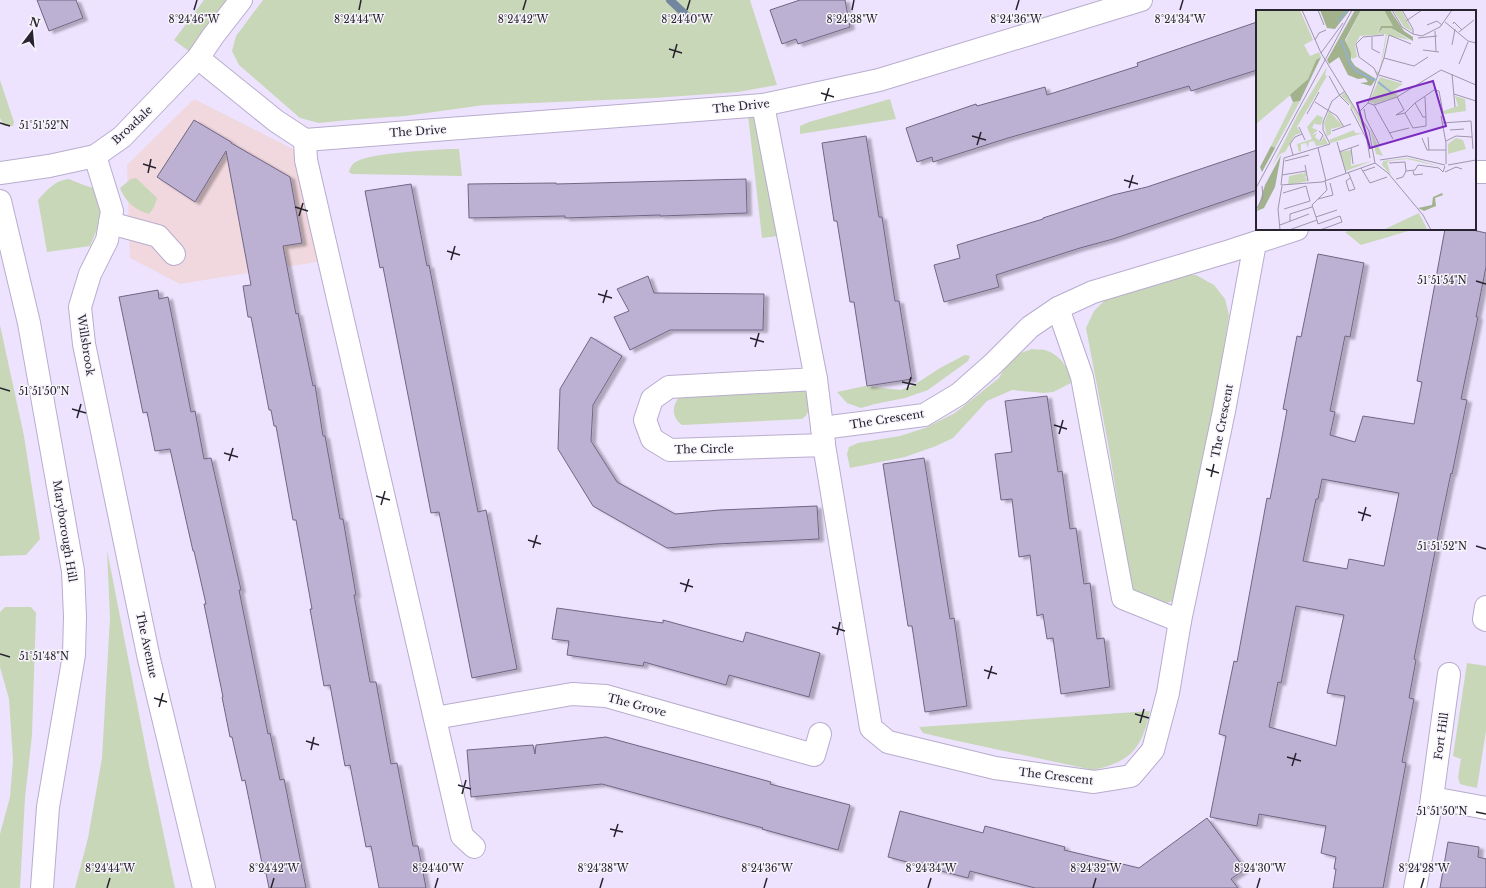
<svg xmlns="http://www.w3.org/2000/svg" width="1486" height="888" font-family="'Libre Baskerville',serif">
<defs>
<filter id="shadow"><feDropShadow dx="4.5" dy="2.5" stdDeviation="1" flood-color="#0004"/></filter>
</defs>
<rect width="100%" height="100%" fill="#ede3ff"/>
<path fill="#f1d7de" d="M194,99l105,53 24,109 -143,23 -50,-26 -3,-93z"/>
<g fill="#c8d7b7">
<path d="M204,0h38l-44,58 -24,-18z"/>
<path d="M263,0h487l27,85 -39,7 -84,6 -170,7 -79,11 -57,4 -29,3 -19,-5 -61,-53 -7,-14 4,-15z"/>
<path d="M0,80l14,42 -1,4h-9l-4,-8z"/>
<path d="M890,99l6,20 -96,15v-8l9,-4z"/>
<path d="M748,115l10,3 20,118 -16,2z"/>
<path d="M450,149h9l3,27 -110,-2 -3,-2c1,-4 2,-6 5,-9 12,-10 77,-13 96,-14z"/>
<path d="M136,178l21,20 -3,9 -5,7c-14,-4 -24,-13 -29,-26l11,-9z"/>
<path d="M69,179l12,5 12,4 9,11 -5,30 -7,17 -43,6 -9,-52c9,-10 17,-20 31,-21z"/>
<path d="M1355,229h60l-54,16 -16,-13z"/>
<path d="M1179,275h17l18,10 11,14 4,16 -12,76 -40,195 -5,15 -11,4 -24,-6 -6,-16 -22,-134 -23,-121 8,-17 11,-11z"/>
<path d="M0,325l24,111 16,103 -14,16 -26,1z"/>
<path d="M1032,349c5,1 9,0 13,1 14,4 26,19 26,33l-18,9 -9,1 -32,-3 -25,11 -34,37 -17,8 -31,11 -55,11 -3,-14 2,-7 9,-4 42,-7 25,-8 30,-15 44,-35 6,-11 13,-13z"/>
<path d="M965,355l5,1 -2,5 -40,29 -23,8 -30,6 -14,4 -14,-5 -10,-11 28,-6 36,4 13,-5 26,-17z"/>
<path d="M804,390c7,8 8,23 -2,29l-120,6c-10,-7 -11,-19 -2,-29z"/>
<path d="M107,550l42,215 26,123h-100l13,-50 14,-80 8,-140z"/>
<path d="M5,607h26l5,6 -4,122 -7,63 -5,90h-20v-54l10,-37 3,-37 -4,-61 -9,-32v-55z"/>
<path d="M1467,663l19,3v65l-9,57 -10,-2 -7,-2 -2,-7 3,-18 -8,-3z"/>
<path d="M1150,711c-8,37 -19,51 -57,59l-149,-32 -21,-5 -4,-6z"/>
</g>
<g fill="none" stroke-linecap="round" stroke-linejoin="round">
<path stroke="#73869f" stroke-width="8" d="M670,0l17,16"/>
</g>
<g fill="#bcb1d2" stroke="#716684" fill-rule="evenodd" filter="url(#shadow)">
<path d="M37,0h39l7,18 -34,13z"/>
<path d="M800,0h45l5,27 -52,17 -2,-5 -14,5 -12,-34z"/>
<path d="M1257,22v48l-66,21 -2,-5 -181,52 -75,24 -1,-5 -15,5 -11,-34 70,-24 1,2 68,-19 2,8 91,-29 -1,-3z"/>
<path d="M194,120l37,22v1l59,34 12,66 -19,3 13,68 2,-1 15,73 2,-1 8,51h2l15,83h3l13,76h-2l16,87h6l15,82 6,-1 16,83h5l8,42h-47l-8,-42 -5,1 -16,-82 -5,1 -15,-81 -6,1 -14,-77h2l-16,-89h-3l-17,-94h-2l-3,-16h-2l-18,-93h-3l-5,-31 8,-1 -25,-134 -31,51 -38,-25z"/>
<path d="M866,136l13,81h3l13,84h4l13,78 -45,7 -13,-84h-4l-13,-81h-3l-12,-78z"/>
<path d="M1257,150v40l-144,49 -33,9 -84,27 3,12 -55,15 -10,-37 26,-7 -3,-13 86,-26v-1l70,-23 34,-8z"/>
<path d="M746,179l1,34 -87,3v-1l-95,3v-2l-96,2 -1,-34 88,-1v1z"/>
<path d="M411,184l16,82 2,-1 49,247 8,-2 31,159 -45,9 -33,-166 -8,1 -48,-246 -3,1 -15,-77z"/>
<path d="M1445,229h23l18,4v34l-10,50h2l-17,82 6,1 -15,74 -1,-1 -9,43 -28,143 2,1 -7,38 5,1 -12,63 4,1 -23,125h-50l3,-19h-2l2,-12 -15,-4 5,-27 -67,-12 -2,12 -47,-9 16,-81 -7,-2 15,-73 3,1 30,-164 3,1 9,-46 8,-43 -4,-1 14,-73 4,1 17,-83 46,9 -14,74 -5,-1 -15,75 5,1 -5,23 25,7 8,-26 51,8 8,-42 -5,-1zM1322,479l77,14 -15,73 -35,-7 -2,10 -44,-8 13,-62h2zM1296,606l48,9 -17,78 18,3 -9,50 -67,-19 9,-45 3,1z"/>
<path d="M648,276l6,17 110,1 -1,36h-93l-40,20 -16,-33 15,-6 -12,-22z"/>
<path d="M158,290l1,9 9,-2 23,115 4,-1 9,48 7,-1 30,132h-2l29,144 2,-1 10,47 4,-1 22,109h-37l-3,-15h-2l-19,-93 -3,1 -10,-44h-2l-8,-40h1l-19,-93h2l-12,-53h-1l-23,-102 -15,2 -8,-39 -4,1 -24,-116z"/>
<path d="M591,337l31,19 -29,49 -2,36 26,41 58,32 45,-4 97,-4 2,33 -103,5 -49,4 -74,-42 -35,-57 2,-60z"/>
<path d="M1047,396l11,76 4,-1 8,58 6,-1 8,56 6,-1 7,56 7,-1 6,49 -49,7 -8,-56 -6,1 -4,-25 -6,2 -7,-61 -11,2 -7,-58 -11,1 -6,-46 17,-2 -7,-51z"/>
<path d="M924,458l26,161 4,-1 13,88 -42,6 -13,-86h-4l-25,-162z"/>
<path d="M557,608l106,15v-3l80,22 3,-10 74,21 -11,44 -80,-22 -3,10 -82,-23 -1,4 -76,-11 2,-14 -17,-2z"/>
<path d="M606,737l165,45 -1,2 80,21 -12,45 -76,-21 1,-1 -161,-44 -131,13 -4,-47 66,-5 2,9 1,-9z"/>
<path d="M900,811l83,22 2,-7 80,21 -1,3 75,18 68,-50 38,51 -14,10 7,9h-203l-65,-17 -2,7 -80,-21z"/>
<path d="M1448,842l31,5 -1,10 8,2v29h-46z"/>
</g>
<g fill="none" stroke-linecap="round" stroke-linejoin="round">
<g stroke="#b8adcd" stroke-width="24">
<g id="minor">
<path d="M198,58l78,63 29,19 458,-35 116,-25 262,-80"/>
<path d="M763,105l53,274 -147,8 -17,12 -7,21 7,19 18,11 154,-5 47,283 17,14 107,26 99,14 37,-6 22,-26 15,-57 12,-72 -57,-23 -41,-221 -24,-69 35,-16 137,-41 67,-22"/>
<path d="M305,140l1,20 156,676 12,11"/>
<path d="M95,156l17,55 -5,29 -17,34 -10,33 4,37 65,315 55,229"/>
<path d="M1475,172h11"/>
<path d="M0,173l49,-7 46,-10 27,-19 76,-79 15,-22 28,-36"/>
<path d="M0,201l29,122 44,248 2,45 -1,39 -26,152 -6,81"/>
<path d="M110,223l48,13 16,18"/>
<path d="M816,379l8,64"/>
<path d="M822,428l102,-13 35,-21 34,-30 37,-37 28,-19"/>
<path d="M1486,607l-2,12 2,1"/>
<path d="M1180,621l44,-210 31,-168"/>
<path d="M435,718l137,-24 34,2 208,59 6,-21"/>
<path d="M1432,798l54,10"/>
<path d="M1415,888l16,-83 18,-131"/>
</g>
</g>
<use href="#minor" stroke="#fff" stroke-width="22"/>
</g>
<path fill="none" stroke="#27232f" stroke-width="1.5" d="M194,10l3,-10M359,10l2,-10M523,10l3,-10M687,10l3,-10M852,10l2,-10M1016,10l3,-10M1180,10l3,-10M669,49l13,4M673,58l4,-14M821,93l13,4M825,101l4,-13M0,123l10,3M972,136l14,4M977,145l4,-13M143,164l13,4M148,173l3,-14M1124,180l14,4M1129,188l4,-13M295,207l13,4M299,216l4,-13M447,251l13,4M451,260l4,-14M1476,281l10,3M598,294l14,4M603,303l4,-13M750,338l14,4M755,347l4,-14M902,382l14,3M0,388l10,3M907,390l4,-13M72,409l14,4M77,418l4,-14M1054,425l13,4M1059,434l4,-14M224,453l14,4M229,461l4,-13M1206,469l13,4M1211,477l3,-13M376,496l14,4M381,505l4,-14M1358,512l13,4M1362,521l4,-14M528,540l13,4M1476,546l10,3M533,548l4,-13M680,583l13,4M685,592l4,-13M832,627l13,4M837,635l3,-13M0,654l10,3M984,670l13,4M988,679l4,-13M154,698l13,4M159,707l4,-14M1135,714l14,4M1140,723l4,-14M306,741l13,4M311,750l3,-13M1287,757l14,4M1292,766l4,-13M458,785l13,4M462,794l4,-14M1476,812l10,2M610,829l13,3M614,837l4,-13M107,888l3,-10M271,888l3,-10M435,888l3,-10M600,888l3,-10M764,888l3,-10M928,888l3,-10M1093,888l3,-10M1257,888l3,-10M1421,888l3,-10"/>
<g text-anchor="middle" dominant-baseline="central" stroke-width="3" stroke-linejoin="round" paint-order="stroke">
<g font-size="11" fill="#27232f" stroke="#f7f4fb">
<text transform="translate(741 106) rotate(-6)">The Drive</text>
<text transform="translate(132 125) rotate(-43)">Broadale</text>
<text transform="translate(418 131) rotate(-4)">The Drive</text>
<text transform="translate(86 345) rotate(81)">Willsbrook</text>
<text transform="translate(887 419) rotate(-9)">The Crescent</text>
<text transform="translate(1222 421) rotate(-79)">The Crescent</text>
<text transform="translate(704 449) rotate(-1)">The Circle</text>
<text transform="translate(65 531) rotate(81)">Maryborough Hill</text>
<text transform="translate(147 645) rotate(78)">The Avenue</text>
<text transform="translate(637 705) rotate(15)">The Grove</text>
<text transform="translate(1441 736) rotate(-82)">Fort Hill</text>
<text transform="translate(1056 776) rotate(7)">The Crescent</text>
</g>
</g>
<g transform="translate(1256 10)">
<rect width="220" height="220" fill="#ede3ff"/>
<path d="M0,0h44l13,30 -9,5 6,11 9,-4 2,5 -5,3 -8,19 -8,8 -44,37zM105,0h23l10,16h-13l-4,7 7,-5h7l18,12 -22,-5 -6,32 -3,9 -2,-5 3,1 1,-3 6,-35 -26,2 -5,9 2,12 -5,2 -5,-14 -1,-5zM137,0h8l12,22 -9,-5zM71,57l-2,8 2,1 -30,51 4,6 -6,2 -10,17 -5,2 -8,12 26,-52zM124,67l23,7 -9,6 4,6 -23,8 -6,-2zM89,82l19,33 2,6h-2l-11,-22h-3l1,-4 -10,-9zM199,86l10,3 1,12 -22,3 -1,-3 15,-5zM44,91l-25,47h-2l-2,-2 22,-44zM73,101l14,15 -12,3v5l-4,2 -3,-13zM61,105l6,2 -2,8 -7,-1 -2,4 6,2 -6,5 5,-2 -2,4 6,5 3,-6 4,8 -12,2 -2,-5 -5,1 -1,6 -2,-5 -5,1v7l-2,1 -2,-8 15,-5 -5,-12zM114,119l13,27 3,1 -10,-3zM98,120l1,3h8l-32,10 -2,-3zM200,128l7,2 3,9 -18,5v-10zM95,140v16l21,-5 -26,10 -6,-19zM151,148l11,2 23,7 -34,-8 -18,2 -2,2 4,12 -9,-10 1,-4zM48,162l2,1v3l-1,1 3,4 -20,4 1,-9 14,-3 1,2zM163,203l8,16 -2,1h-42z" fill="#c8d7b7"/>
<path d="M64,0h30l-15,19 -8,-1zM99,0h6l-16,30 6,13v7l4,6 21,13 -5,7 -11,-3 8,-1 -3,-4 -7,1 -10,-4 -9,-18 -10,7 -2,-4zM128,0h6l14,21 9,6v4l-22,-13h-8l-5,5 3,-7h12zM65,47l-21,44 -7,1 -3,-7 18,-16 8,-19zM15,136l4,2 -13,24 -2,-5zM25,145l-6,32 -11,21 -7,3 8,-26zM186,183l1,2 -8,3 1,8 -12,5 -6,-3 14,-3 1,-8z" fill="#a1b28d"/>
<path fill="none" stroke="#94b0cf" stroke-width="2" d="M82,12l9,-12M85,30l9,24 6,7 19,9M122,72l14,11"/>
<path fill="none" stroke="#9e96ac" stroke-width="1" d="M46,0l19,43 48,78 6,32 13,10 35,42 8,15M62,0l6,15M136,0l10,17 11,7M146,0l11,19v5l9,2 18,-9 12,-17M150,11l16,-11M189,12l23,19 8,2M197,14l1,-2 8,8M171,15l10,-4 5,4M179,21l1,20M203,22l15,-12M116,27v12l8,4M162,28l19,-2M59,30l4,-7 7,-3M155,34l-22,-9 -5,23 30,8 14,-9M196,35l3,-16M167,40l16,2M65,43l22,-30M203,54l9,-22M196,64l3,33M123,65l23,7M73,66l11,20 9,9M122,67l-4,-9 -15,-11 -3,-13 7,-7 21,-2M89,81l-13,10 -9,21v8l7,14 -46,14 -3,27 41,-3 53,-19M198,84l22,7M141,87l7,13 -8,5 9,-2 8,15 13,-2v-9h-3l-8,-14 19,-13 5,1 4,22M169,87l1,20M59,92l22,14 7,11M112,93l6,2 23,-8 44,-27 35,15M118,95l19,34M95,99l16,31 3,18M108,99l2,10 14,27M103,102l9,-9 16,-45M149,103l10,-10M51,104l12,-22M185,106l5,27v21M186,113l29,-2 2,28M43,117l6,13M194,120l14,-1M63,121l4,4 -3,6M76,121l19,-7M133,123l20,-5M172,127l1,13M166,128l5,12h19M190,131l10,-5 16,1M81,132l9,31M62,138l8,33M95,138l2,16M83,142l20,-7M37,145l-3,-11 5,-7 7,-3M124,150l27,-4 38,9M29,151l24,-6M133,153l16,-1 1,9M49,155l3,16M192,155l28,-5M105,158l9,15 17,-6M107,161l12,-4M157,161l1,4 9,-1M189,162l11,-5 6,2M92,163l1,1 6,15 -6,2 -3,-10 4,-3M26,165l24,-4M140,169l7,-2 3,-6 9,-1 3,-5 21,3 4,4 2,-6M0,178l96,-178M27,183l23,-7M62,189l15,-4 -3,-12M28,199l26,-8 -4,-15M0,200l7,-13 -1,-11M60,207l21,-7M61,210l1,4 22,-8 2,6 -22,8M34,211v-7l22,-7M24,215l29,-11M24,220l-2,-21 4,-23M33,220l28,-10 -5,-15 15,-15 -2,-9"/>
<path fill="#7b2cbf" fill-opacity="0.15" stroke="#7b2cbf" stroke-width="2" d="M177,71l13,45 -76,22 -13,-45z"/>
<rect width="220" height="220" fill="none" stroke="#27232f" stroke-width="2"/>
</g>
<g font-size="10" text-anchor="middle" fill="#27232f" stroke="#f7f4fb" stroke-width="3" stroke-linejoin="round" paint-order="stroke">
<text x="194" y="23">8°24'46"W</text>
<text x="359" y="23">8°24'44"W</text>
<text x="523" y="23">8°24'42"W</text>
<text x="687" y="23">8°24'40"W</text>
<text x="852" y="23">8°24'38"W</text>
<text x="1016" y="23">8°24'36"W</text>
<text x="1180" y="23">8°24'34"W</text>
<text x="44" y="129">51°51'52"N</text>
<text x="1442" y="284">51°51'54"N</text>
<text x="44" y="395">51°51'50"N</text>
<text x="1442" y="550">51°51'52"N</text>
<text x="44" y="660">51°51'48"N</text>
<text x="1442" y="815">51°51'50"N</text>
<text x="110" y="872">8°24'44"W</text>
<text x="274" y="872">8°24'42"W</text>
<text x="438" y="872">8°24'40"W</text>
<text x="603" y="872">8°24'38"W</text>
<text x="767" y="872">8°24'36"W</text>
<text x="931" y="872">8°24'34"W</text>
<text x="1096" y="872">8°24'32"W</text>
<text x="1260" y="872">8°24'30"W</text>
<text x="1424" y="872">8°24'28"W</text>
</g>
<g transform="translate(32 32) rotate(16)" stroke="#f7f4fb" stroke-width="3" paint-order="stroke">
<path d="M0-3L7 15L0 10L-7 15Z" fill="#27232f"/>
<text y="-6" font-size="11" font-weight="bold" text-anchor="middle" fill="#27232f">N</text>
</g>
</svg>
